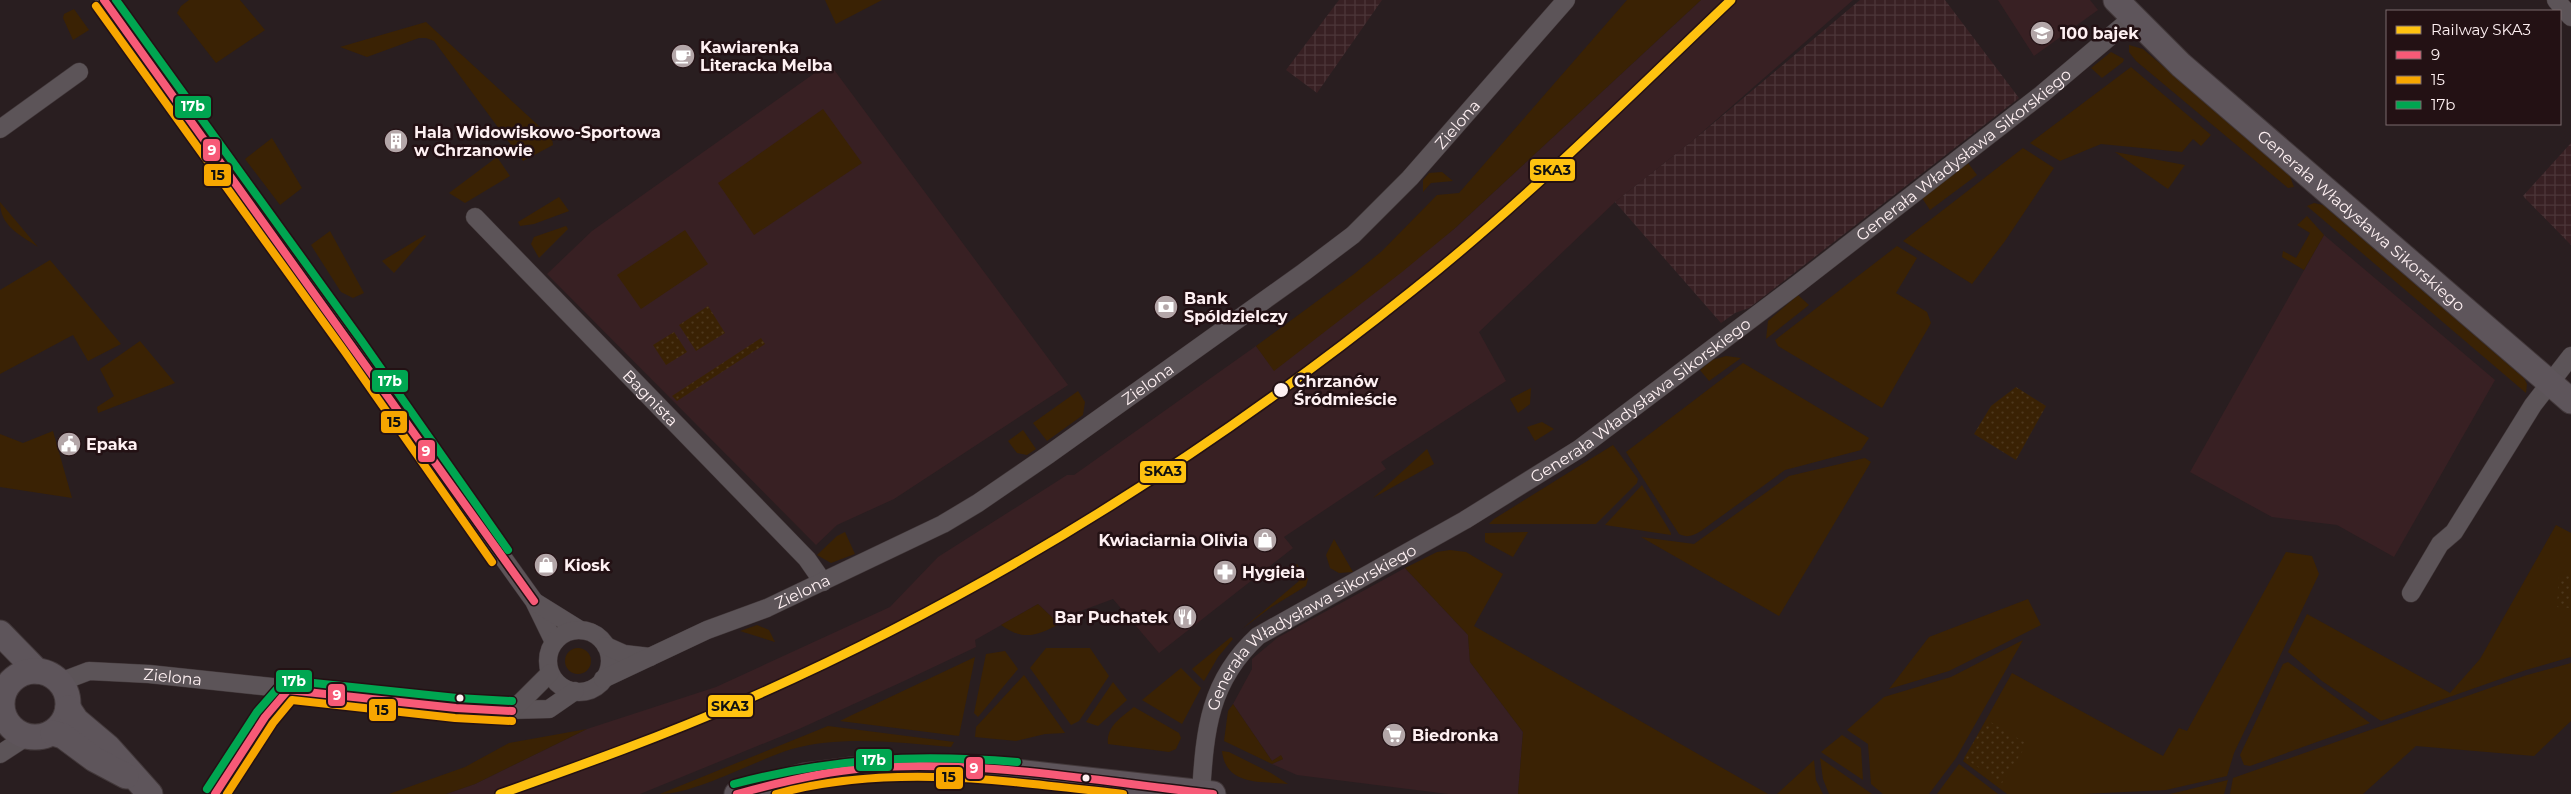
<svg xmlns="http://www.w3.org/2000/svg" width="2571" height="794" font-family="Montserrat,sans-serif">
<defs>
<pattern id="industrial-grid" width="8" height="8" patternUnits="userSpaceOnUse" patternTransform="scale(1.25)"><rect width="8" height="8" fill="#382023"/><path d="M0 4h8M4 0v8" fill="none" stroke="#4c3639"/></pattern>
<pattern id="park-dots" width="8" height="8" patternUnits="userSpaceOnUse" patternTransform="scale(1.25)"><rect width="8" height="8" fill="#3a2204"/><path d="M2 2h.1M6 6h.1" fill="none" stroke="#4e381d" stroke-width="1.8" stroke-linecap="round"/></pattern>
</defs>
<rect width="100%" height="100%" fill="#291e20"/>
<g fill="#382023">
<path d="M1701,0h152l-162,142 -76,60 -136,130 27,49 -125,81 5,7 -102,68 9,11 -134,105 -46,-54 -35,13 -19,12 -21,-20 -63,36 1,7 -72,34 -105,48 -159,65h-194l29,-10 112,-55 129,-42 174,-80 48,-50 129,-82h7l182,-129 18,24 180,-141z"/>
<path d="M1998,0h92l8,10 -64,46z"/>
<path d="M829,63l239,322 -174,114 -57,26 -21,20 -269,-271 45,-43z"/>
<path d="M2324,235l171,145 -101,177 -57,-32 -65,-8 -82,-45z"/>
<path d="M1405,568l63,67 2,27 53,70 -5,62h-70l-151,-19 -25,-11 11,-5 -2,-3 -9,5 -39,-57 19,-35v-10l25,-21z"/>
</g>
<g fill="url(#industrial-grid)">
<path d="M1339,0h43l-65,93 -31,-23z"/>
<path d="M1860,0h85l74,98 -270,210 -14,5 -14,10 -106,-121 76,-60z"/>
<path d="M2571,143v102l-48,-49z"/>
</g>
<g fill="#3a2204">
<path d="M189,0h51l25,30 -49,33 -39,-50 4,-7z"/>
<path d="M825,0h57l-46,24z"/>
<path d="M1627,0h74l-247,229 -52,43 -128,99 -18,-25 98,-72 28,-23 55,-56 22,-2z"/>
<path d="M74,9l15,21 -16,10 -10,-22 1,-4z"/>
<path d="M426,22l126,116 1,7 -30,16 -89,-120 -8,-3h-7l-52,19 -27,-10z"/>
<path d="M2129,45l14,4 146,125 5,13 -6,1 -152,-127 -7,-9z"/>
<path d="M2111,52l13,7 -1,3 -21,16 -11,-10z"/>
<path d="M2131,67l80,68 -10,11 -8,-7 -11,13 -81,-8 -41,17 -30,-18z"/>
<path d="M823,109l39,54 -108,72 -36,-52z"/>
<path d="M272,138l30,50 -22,17 -35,-46z"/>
<path d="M2023,148l31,20 -49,73 -33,43 -69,-43z"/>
<path d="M2115,152l70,13 -17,24z"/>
<path d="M497,157l13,19 -45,27 -16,-10z"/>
<path d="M1968,163l9,12 -47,35 -8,-12z"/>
<path d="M1442,172l11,9 -22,2 -8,9v-12l6,-7z"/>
<path d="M559,197l10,14 -35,13 -14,2 -2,-4z"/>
<path d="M0,202l38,45c-18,-12 -38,-21 -38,-45z"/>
<path d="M2314,203l9,2 201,173 3,6 -1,9 -219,-187z"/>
<path d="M2307,216l17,19 -20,35 -22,-13 1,-6 13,7 14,-25 -13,-8z"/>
<path d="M566,226l2,3 -29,29 -8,-14 3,-7z"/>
<path d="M685,230l23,34 -67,45 -24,-34z"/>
<path d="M330,231l34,62 -11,5 -12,-6 -30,-47z"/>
<path d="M425,235l1,1 -32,37 -12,-12z"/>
<path d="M1897,246l20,12 -21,35 31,19 4,11 -49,85 -104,-62 -3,-6z"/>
<path d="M50,260l71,84 -33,17 -15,-26 -73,39v-84z"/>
<path d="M1798,295l11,10 -43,34 2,-18z"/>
<path d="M140,341l35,42 -77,30 -1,-6 17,-11 -14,-27z"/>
<path d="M1726,356l15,2 -32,23 -9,-11 12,-10z"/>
<path d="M1743,363l126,75 -8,12 -76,20 -84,61c-9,5 -13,7 -22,3l-53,-82z"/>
<path d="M1531,388l-1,16 -12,9 -8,-14z"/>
<path d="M1078,391l7,11 -2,13 -36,26 -14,-18z"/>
<path d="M1542,422l12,7 -19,12 -8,-14z"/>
<path d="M1023,430l13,19 -9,6 -10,-2 -9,-12z"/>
<path d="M53,431l19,67 -72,-11v-53l23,9z"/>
<path d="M1613,445l25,34 -1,4 -41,41h-107l5,-5z"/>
<path d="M1427,449l7,15 -61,34z"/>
<path d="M1865,458l6,4 -92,154 -138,-79 53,7 95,-68z"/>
<path d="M1642,485l29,48v2l-66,-10z"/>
<path d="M2556,525l15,8v124l-45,13 -145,51 -59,-40 -34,-29 19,-38 143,79 30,-34z"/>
<path d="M845,532l10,22 -24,9 -14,-8 20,-19z"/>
<path d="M1528,532l-15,25 -28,-15v-9z"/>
<path d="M1334,539l19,33 -14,1 -9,-5 -4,-13z"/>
<path d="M1450,550l16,2 37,22 -29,52 294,168h-250l5,-62 -53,-70 -2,-27 -63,-67 32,-16z"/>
<path d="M2286,552l26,4 7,18 -85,179 -7,23 -61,14 -83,4h-76l-44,-33 49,-88 151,83 16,-28 8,3z"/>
<path d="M1297,564l11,15 -2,7 -36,22 -28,21 57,-48 -10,-12z"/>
<path d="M2028,599l13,26 -92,46 -60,18 40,-52z"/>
<path d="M1038,604l21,20c-22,12 -36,17 -58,1z"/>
<path d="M757,625l12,5 6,12 -35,-11z"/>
<path d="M1231,637l2,2 -15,18 -14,24 -12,-12z"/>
<path d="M2023,640l-67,118 -27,36h-46l-12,-10 -3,-40 -21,-14 37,-33 67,-20z"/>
<circle cx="578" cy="661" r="13"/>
<path d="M1046,648h44l19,28 -30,45 -8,4 -41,-57z"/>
<path d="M1005,651l13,18 -40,48 -4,-4 12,-59z"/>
<path d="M975,657l-16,79 -119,-15 12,-6z"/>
<path d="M2288,662l82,61 -120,43 -6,-1 -4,-10 43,-91z"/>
<path d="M2571,663v58l-37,35 -118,-10 -53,48h-133l3,-16 294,-103z"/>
<path d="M1181,668l20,20 -19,36 -40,-24z"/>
<path d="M1024,675l41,58 -20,1 -29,7 -41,-4 1,-10z"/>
<path d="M1113,682l14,18 -29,26 -12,-4z"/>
<path d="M1233,704l39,57 9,-6 2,4 -11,5 -48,-23 4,-30z"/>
<path d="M1134,707l45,26 2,5 -5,11 -7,3 -61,-8c-2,-18 14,-27 26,-37z"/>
<path d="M828,726l126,16 -3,5c-51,-4 -109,-12 -159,2 -39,12 -96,45 -132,45z"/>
<path d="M587,729l-112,55 -29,10h-57l76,-27 44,-24z"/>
<path d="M1842,735l19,13 2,32 -42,-28z"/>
<path d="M1222,751l7,1 42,21 17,11c-28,-3 -62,2 -66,-33z"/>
<path d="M1820,758l52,36h-43l-6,-15z"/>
<path d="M1814,760l2,20 7,14h-46z"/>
<path d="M1959,764l39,30h-61z"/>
<path d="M2228,780l-4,14h-54z"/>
</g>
<g fill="url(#park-dots)">
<path d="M708,306l17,27 -29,18 -17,-26z"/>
<path d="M674,332l13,20 -21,13 -13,-20z"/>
<path d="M761,338l4,6 -88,57 -5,-5z"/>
<path d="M2016,387l30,19 -30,54 -42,-26 17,-28z"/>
<path d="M2559,576h12v32l-14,-1z"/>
<path d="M1987,720l40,24 -25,39 -38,-25z"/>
</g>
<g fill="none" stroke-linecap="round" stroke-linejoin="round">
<g stroke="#42383a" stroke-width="19">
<g id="street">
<path d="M104,0l430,601 20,41"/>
<path d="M2556,0l15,17"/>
<path d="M0,129l79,-57"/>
<path id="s1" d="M475,217l332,342 16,23"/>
<path d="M2411,593l29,-49 14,-12 79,-127 38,-49"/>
<path d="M535,602l45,28"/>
<circle cx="579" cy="661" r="31"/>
<path d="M606,646l18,8 26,3"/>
<path id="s2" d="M603,679l104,-49 60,-22 176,-84 35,-21 70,-48 256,-183 49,-37 57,-57 156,-178"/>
<path id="s3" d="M60,682l29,-11 60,3 236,25 84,12 80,-2 26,-18"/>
<path d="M512,711l38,-38"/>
<path d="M0,723l4,-6"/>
<path d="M0,754l26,-17"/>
<path id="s4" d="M1201,793c4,-63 8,-112 57,-157l207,-116 114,-71 220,-166 243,-189 90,-76"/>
<path d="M215,794l50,-77 23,-27"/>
</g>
</g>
<g stroke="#42383a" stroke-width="27">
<g id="secondary">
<path id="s5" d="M2116,0l65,65 390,336"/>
<path d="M0,633l37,38"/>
<circle cx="35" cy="704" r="33"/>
<path d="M68,708l8,12 32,27 42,47"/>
<path d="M53,733l10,3 31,23 32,17"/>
<path d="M737,794l67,-18 63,-8 67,-1 82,5 197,22"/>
</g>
</g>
<use href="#street" stroke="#5c5458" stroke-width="18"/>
<use href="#secondary" stroke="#5e555b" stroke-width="25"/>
<g stroke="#231114" stroke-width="11">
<g id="bus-1">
<path d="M104,0l430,601"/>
<path d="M215,794l50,-77 23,-27 168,18 56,3"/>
<path d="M737,794c43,-12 85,-22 129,-26 112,-9 236,14 347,26"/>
</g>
</g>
<g stroke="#231114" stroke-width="11">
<g id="bus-2">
<path d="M96,6l249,346 147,210"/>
<path d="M227,794l46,-71 19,-23 163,18 57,3"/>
<path d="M776,794c113,-31 232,-13 347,0"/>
</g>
</g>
<g stroke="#231114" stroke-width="11">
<g id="bus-3">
<path d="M116,0l245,340 147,210"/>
<path d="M734,784c98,-26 182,-30 283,-22"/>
<path d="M207,789l50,-77 28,-32 172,18 55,3"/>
</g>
</g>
<use href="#bus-1" stroke="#f75a77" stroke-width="8"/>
<use href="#bus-2" stroke="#f7a600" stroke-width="8"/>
<use href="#bus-3" stroke="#00a651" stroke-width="8"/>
<g stroke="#231114" stroke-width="12">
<path id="rail-1" d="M500,794c82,-29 163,-58 243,-93 240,-105 465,-247 670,-411 112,-89 214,-191 318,-290"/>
</g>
<use href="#rail-1" stroke="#fec210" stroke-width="9"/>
</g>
<defs>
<g id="school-disc" transform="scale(1.25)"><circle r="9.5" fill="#b3a6a8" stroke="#231114"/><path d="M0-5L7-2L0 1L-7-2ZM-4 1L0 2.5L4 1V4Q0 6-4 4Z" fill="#fff"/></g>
<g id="cafe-disc" transform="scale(1.25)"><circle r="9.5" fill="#b3a6a8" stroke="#231114"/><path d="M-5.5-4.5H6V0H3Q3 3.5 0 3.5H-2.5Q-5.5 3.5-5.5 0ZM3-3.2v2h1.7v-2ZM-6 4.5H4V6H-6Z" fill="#fff"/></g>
<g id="building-disc" transform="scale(1.25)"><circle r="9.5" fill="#b3a6a8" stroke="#231114"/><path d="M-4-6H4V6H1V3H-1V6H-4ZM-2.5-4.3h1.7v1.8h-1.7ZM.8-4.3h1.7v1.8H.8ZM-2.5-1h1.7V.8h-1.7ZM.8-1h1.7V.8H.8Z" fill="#fff"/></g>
<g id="bank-disc" transform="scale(1.25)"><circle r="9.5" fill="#b3a6a8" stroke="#231114"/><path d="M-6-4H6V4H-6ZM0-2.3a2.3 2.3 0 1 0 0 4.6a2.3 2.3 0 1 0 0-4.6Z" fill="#fff"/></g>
<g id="civic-disc" transform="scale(1.25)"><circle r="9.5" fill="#b3a6a8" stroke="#231114"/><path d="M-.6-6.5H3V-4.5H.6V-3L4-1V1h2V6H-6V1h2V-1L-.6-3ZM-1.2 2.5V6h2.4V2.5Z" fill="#fff"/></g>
<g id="shop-disc" transform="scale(1.25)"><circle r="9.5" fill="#b3a6a8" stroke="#231114"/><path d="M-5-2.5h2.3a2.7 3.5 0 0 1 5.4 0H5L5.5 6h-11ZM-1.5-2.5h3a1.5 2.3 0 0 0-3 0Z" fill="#fff"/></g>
<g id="pharmacy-disc" transform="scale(1.25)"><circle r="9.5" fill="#b3a6a8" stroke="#231114"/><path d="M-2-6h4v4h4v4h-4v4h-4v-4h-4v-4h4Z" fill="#fff"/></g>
<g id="restaurant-disc" transform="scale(1.25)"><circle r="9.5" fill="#b3a6a8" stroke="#231114"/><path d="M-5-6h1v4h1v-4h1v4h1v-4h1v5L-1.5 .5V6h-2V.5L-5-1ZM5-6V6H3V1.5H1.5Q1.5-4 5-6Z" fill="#fff"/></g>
<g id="supermarket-disc" transform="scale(1.25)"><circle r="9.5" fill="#b3a6a8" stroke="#231114"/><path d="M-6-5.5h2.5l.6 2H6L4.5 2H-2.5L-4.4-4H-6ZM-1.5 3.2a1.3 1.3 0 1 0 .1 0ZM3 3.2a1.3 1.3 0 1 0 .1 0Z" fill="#fff"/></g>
</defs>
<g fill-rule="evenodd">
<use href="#school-disc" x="2042" y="33"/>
<use href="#cafe-disc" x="683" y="56"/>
<use href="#building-disc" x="396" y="141"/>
<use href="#bank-disc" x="1166" y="307"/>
<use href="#civic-disc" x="69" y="444"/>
<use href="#shop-disc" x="1265" y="540"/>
<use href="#shop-disc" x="546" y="565"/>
<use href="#pharmacy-disc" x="1225" y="572"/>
<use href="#restaurant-disc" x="1185" y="617"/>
<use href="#supermarket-disc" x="1394" y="735"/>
</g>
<g fill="#fef0f2" stroke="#231114" stroke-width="2">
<circle cx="1281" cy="390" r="8"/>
<circle cx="460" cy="698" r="4.5"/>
<circle cx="1086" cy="778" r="4.5"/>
</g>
<g text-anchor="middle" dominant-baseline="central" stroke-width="5" stroke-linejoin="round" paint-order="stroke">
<g font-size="16" font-weight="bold" fill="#fef0f2" stroke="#231114" text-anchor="start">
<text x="2060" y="33">100 bajek</text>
<text x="700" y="47">Kawiarenka<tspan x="700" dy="18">Literacka Melba</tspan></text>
<text x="414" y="132">Hala Widowiskowo-Sportowa<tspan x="414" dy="18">w Chrzanowie</tspan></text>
<text x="1184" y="298">Bank<tspan x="1184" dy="18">Spóldzielczy</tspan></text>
<text x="86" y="444">Epaka</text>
<text x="1248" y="540" text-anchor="end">Kwiaciarnia Olivia</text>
<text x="564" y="565">Kiosk</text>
<text x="1242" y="572">Hygieia</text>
<text x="1168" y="617" text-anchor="end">Bar Puchatek</text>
<text x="1412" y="735">Biedronka</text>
</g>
<g font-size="16" fill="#fef0f2" stroke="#231114">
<text stroke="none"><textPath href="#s2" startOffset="1028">Zielona</textPath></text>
<text stroke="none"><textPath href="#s4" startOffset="1028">Generała Władysława Sikorskiego</textPath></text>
<text stroke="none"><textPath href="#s5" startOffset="330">Generała Władysława Sikorskiego</textPath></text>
<text stroke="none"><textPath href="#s2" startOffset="622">Zielona</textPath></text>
<text stroke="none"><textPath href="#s1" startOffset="252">Bagnista</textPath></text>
<text stroke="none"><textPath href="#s4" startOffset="622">Generała Władysława Sikorskiego</textPath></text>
<text stroke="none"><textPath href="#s2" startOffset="218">Zielona</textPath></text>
<text stroke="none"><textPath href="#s4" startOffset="218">Generała Władysława Sikorskiego</textPath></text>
<text stroke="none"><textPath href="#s3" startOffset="115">Zielona</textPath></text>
</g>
<g font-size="16" font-weight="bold" fill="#fef0f2" stroke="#231114" text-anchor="start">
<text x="1294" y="381">Chrzanów<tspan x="1294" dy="18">Śródmieście</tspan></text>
</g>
</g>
<g stroke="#231114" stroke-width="2">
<rect x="174" y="95" width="38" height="24" rx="5" fill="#00a651"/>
<rect x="202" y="138" width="19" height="24" rx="5" fill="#f75a77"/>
<rect x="1529" y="158" width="47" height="24" rx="5" fill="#fec210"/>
<rect x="203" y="163" width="29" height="24" rx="5" fill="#f7a600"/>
<rect x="371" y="369" width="38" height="24" rx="5" fill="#00a651"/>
<rect x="380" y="410" width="28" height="24" rx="5" fill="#f7a600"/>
<rect x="417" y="439" width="19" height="24" rx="5" fill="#f75a77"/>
<rect x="1139" y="460" width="48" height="24" rx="5" fill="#fec210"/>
<rect x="275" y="669" width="38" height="24" rx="5" fill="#00a651"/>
<rect x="327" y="683" width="19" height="24" rx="5" fill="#f75a77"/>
<rect x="707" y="694" width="47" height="24" rx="5" fill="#fec210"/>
<rect x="368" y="698" width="29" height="24" rx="5" fill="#f7a600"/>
<rect x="855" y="748" width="38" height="24" rx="5" fill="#00a651"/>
<rect x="965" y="756" width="19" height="24" rx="5" fill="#f75a77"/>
<rect x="935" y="766" width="29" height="24" rx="5" fill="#f7a600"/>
</g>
<g font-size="14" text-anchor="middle" font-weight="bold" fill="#fff">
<text x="193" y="111">17b</text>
<text x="212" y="155">9</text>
<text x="390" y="386">17b</text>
<text x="426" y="456">9</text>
<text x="294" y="686">17b</text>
<text x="337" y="700">9</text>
<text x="874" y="765">17b</text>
<text x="974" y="773">9</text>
</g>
<g font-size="14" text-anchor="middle" font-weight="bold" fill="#111">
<text x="1552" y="175">SKA3</text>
<text x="218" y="180">15</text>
<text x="394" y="427">15</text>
<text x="1163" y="476">SKA3</text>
<text x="730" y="711">SKA3</text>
<text x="382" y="715">15</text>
<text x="949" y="782">15</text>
</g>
<rect x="2386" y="10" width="175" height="115" fill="#231114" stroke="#7b6a6d"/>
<rect x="2396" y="26" width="25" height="8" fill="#fec210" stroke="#7b6a6d"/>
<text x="2431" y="35" font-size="15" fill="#fef0f2">Railway SKA3</text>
<rect x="2396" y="51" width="25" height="8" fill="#f75a77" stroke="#7b6a6d"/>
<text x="2431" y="60" font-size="15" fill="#fef0f2">9</text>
<rect x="2396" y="76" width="25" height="8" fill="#f7a600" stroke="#7b6a6d"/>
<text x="2431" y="85" font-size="15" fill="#fef0f2">15</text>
<rect x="2396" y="101" width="25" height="8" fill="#00a651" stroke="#7b6a6d"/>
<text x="2431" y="110" font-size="15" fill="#fef0f2">17b</text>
</svg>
